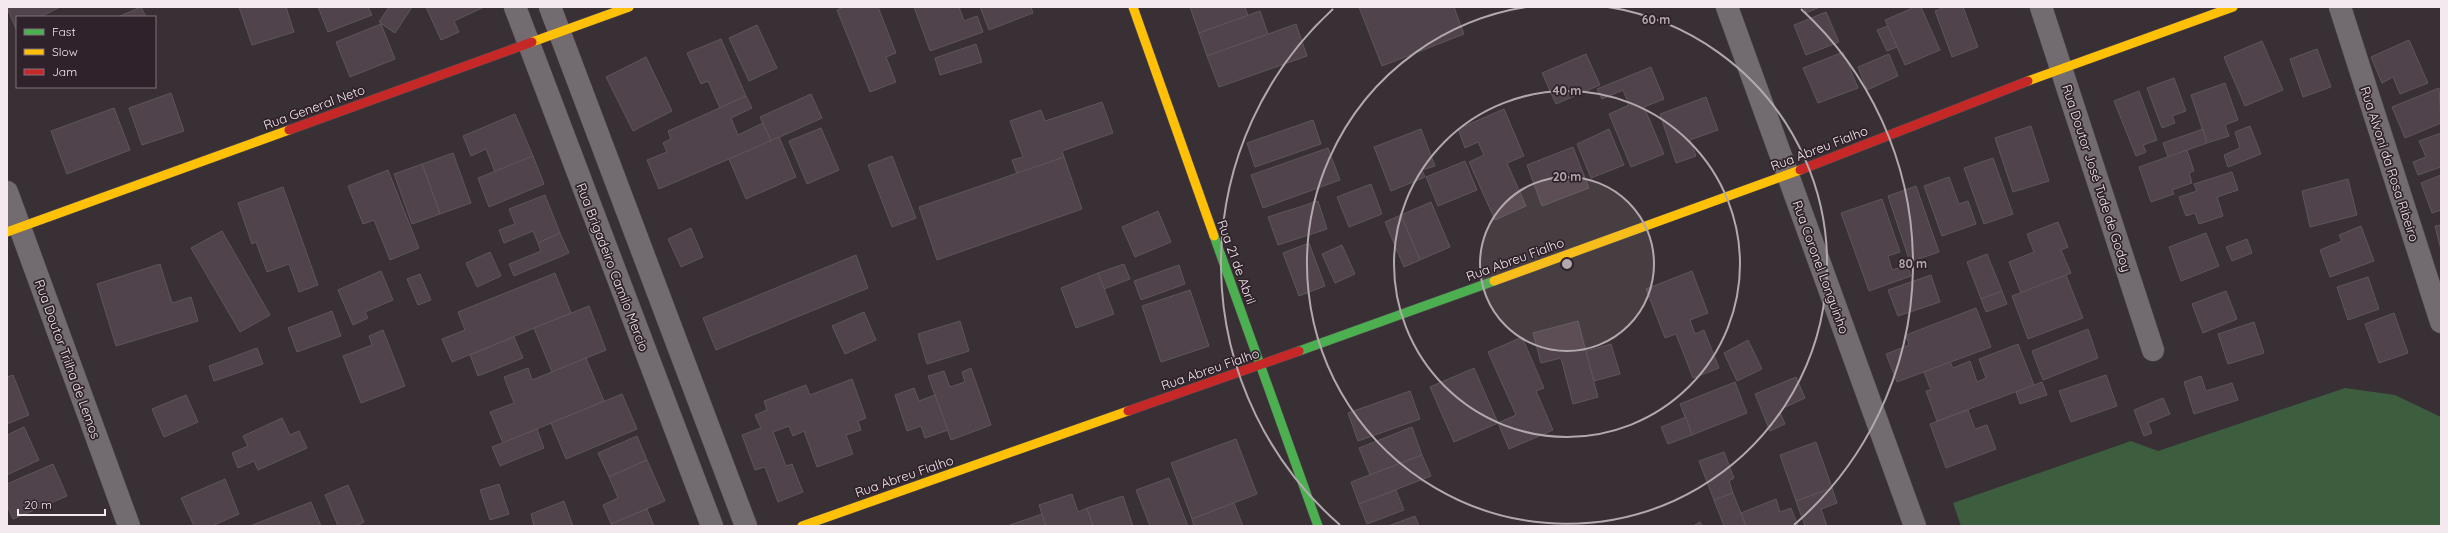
<svg xmlns="http://www.w3.org/2000/svg" width="2448" height="533" font-family="Quicksand,sans-serif">
<rect width="100%" height="100%" fill="#383034"/>
<path fill="#3c5e3e" d="M2345,388l50,7 46,22v109h-480l-8,-23 178,-62 27,10z"/>
<g fill="#51434b" stroke="#5d565a">
<path d="M7,7h53l-20,10h-23l-1,12z"/>
<path d="M141,7l5,10h-28z"/>
<path d="M239,7h47l8,25 -42,13z"/>
<path d="M318,7h50l4,8 -44,17z"/>
<path d="M389,7h23l-17,26 -16,-11z"/>
<path d="M426,7h58l-30,14 5,11 -18,8z"/>
<path d="M844,7h34l18,46 -10,4 10,25 -26,10 -33,-82z"/>
<path d="M914,7h45l5,14 13,-5 6,16 -53,19z"/>
<path d="M980,7h51l2,6 -44,17z"/>
<path d="M1190,7h55l3,9 -49,17z"/>
<path d="M1359,7h95l10,27 -82,32z"/>
<path d="M1804,7h16l-14,6z"/>
<path d="M1915,7h6l19,43 -35,15 -20,-45z"/>
<path d="M1945,7h18l15,40 -26,10 -17,-46z"/>
<path d="M1260,11l8,23 -61,22 -8,-23z"/>
<path d="M1826,12l13,30 -33,13 -12,-30z"/>
<path d="M381,24l14,35 -45,18 -14,-35z"/>
<path d="M1296,24l11,32 -88,31 -12,-31z"/>
<path d="M757,25l20,43 -28,13 -20,-43z"/>
<path d="M1888,26l9,21 -10,4 -10,-21z"/>
<path d="M721,39l25,57 -26,12 -12,-27 -7,3 -14,-31z"/>
<path d="M2409,40l19,43 -28,11 -7,-17 -11,6 -11,-26z"/>
<path d="M2262,41l21,49 -38,16 -21,-49z"/>
<path d="M976,44l6,18 -42,13 -5,-17z"/>
<path d="M2317,49l14,38 -28,10 -13,-38z"/>
<path d="M1843,52l15,36 -40,15 -15,-35z"/>
<path d="M1586,54l14,31 -44,19 -14,-31z"/>
<path d="M1889,54l9,22 -31,14 -9,-23z"/>
<path d="M646,57l26,54 -39,20 -27,-54z"/>
<path d="M1651,67l13,32 -20,8 20,47 -33,13 -22,-53 20,-9 -6,-15 -21,9 -5,-10z"/>
<path d="M2174,78l12,33 -14,5 3,7 -13,5 -15,-40z"/>
<path d="M2225,83l13,37 -13,5 4,11 -22,7 -16,-48z"/>
<path d="M2439,88l2,35 -36,15 -13,-31z"/>
<path d="M2139,91l18,49 -14,5 3,7 -10,4 -22,-55z"/>
<path d="M171,93l13,38 -42,14 -13,-37z"/>
<path d="M811,94l11,24 -51,23 -11,-24z"/>
<path d="M746,96l6,12 -21,10 7,17 25,-12 8,18 -112,48 -12,-29 20,-8 -4,-9 8,-4 -3,-8z"/>
<path d="M1706,97l12,33 -28,10 6,16 -20,7 -16,-49z"/>
<path d="M1102,102l11,31 -51,18 2,6 -47,17 -5,-14 11,-3 -13,-36 31,-11 4,11z"/>
<path d="M114,108l16,42 -63,24 -16,-43z"/>
<path d="M1504,109l20,47 -17,7 19,43 -31,14 -26,-58 15,-7 -6,-13 -13,6 -7,-19z"/>
<path d="M515,114l18,42 -38,16 -9,-23 -15,7 -8,-20z"/>
<path d="M1313,120l8,24 -66,23 -8,-24z"/>
<path d="M2031,126l18,55 -36,11 -18,-54z"/>
<path d="M2250,126l11,28 -33,13 -4,-12 16,-7 -5,-16z"/>
<path d="M821,128l18,42 -32,14 -18,-43z"/>
<path d="M1421,129l14,37 -13,4 3,7 -34,14 -17,-44z"/>
<path d="M1609,129l15,36 -33,13 -14,-34z"/>
<path d="M2203,129l4,14 -39,14 -5,-14z"/>
<path d="M2441,133v34l-23,8 -5,-13 13,-5 -7,-16z"/>
<path d="M779,137l17,40 -50,22 -17,-40z"/>
<path d="M1573,147l16,41 -47,18 -15,-41z"/>
<path d="M1328,148l12,32 -77,28 -12,-33z"/>
<path d="M2187,150l7,21 -5,2 3,10 -20,7 2,4 -23,8 -12,-35z"/>
<path d="M453,153l18,50 -31,11 -18,-50z"/>
<path d="M533,156l11,28 -55,23 -11,-29z"/>
<path d="M892,156l24,62 -24,9 -24,-62z"/>
<path d="M1064,157l18,52 -145,51 -18,-53z"/>
<path d="M1993,158l20,56 -29,10 -20,-56z"/>
<path d="M1465,161l12,29 -39,16 -12,-29z"/>
<path d="M422,164l18,50 -28,10 -18,-50z"/>
<path d="M388,170l31,78 -29,12 -16,-40 -11,4 -15,-38z"/>
<path d="M2232,172l6,18 -21,7 6,19 -24,8 -4,-11 -9,3 -7,-19 18,-6 -3,-7z"/>
<path d="M2441,175v35l-9,3 -11,-30z"/>
<path d="M1949,177l10,27 9,-3 8,23 -34,12 -18,-50z"/>
<path d="M2348,179l9,36 -47,12 -8,-36z"/>
<path d="M1371,184l11,30 -33,13 -12,-30z"/>
<path d="M1916,186l23,66 -29,10 -22,-66z"/>
<path d="M283,187l35,98 -19,7 -10,-28 -22,8 -11,-30 -4,2 -14,-41z"/>
<path d="M545,195l15,38 -22,10 -5,-12 -29,12 -5,-13 16,-6 -6,-15z"/>
<path d="M1882,199l18,53 -12,4 4,14 15,-5 4,11 -42,15 -28,-78z"/>
<path d="M1318,201l9,28 -49,16 -10,-28z"/>
<path d="M1431,202l19,45 -30,13 -19,-45z"/>
<path d="M1158,211l13,31 -36,15 -13,-30z"/>
<path d="M1401,215l19,45 -16,7 -19,-45z"/>
<path d="M2058,222l10,25 -7,3 10,23 -50,20 -12,-31 25,-10 -7,-18z"/>
<path d="M2441,225v25l-6,-24z"/>
<path d="M2361,226l13,35 -44,16 -10,-27 22,-9 -3,-6z"/>
<path d="M691,228l12,29 -22,10 -13,-28z"/>
<path d="M222,231l48,84 -30,17 -49,-84z"/>
<path d="M560,233l9,20 -55,23 -5,-12 32,-13 -3,-8z"/>
<path d="M2206,233l13,33 -38,15 -12,-34z"/>
<path d="M2247,239l5,14 -20,8 -6,-14z"/>
<path d="M1309,243l16,43 -26,10 -16,-43z"/>
<path d="M1342,245l13,29 -20,9 -13,-29z"/>
<path d="M490,252l11,24 -24,11 -11,-24z"/>
<path d="M1987,254l15,37 -21,8 -14,-37z"/>
<path d="M856,255l12,33 -152,62 -13,-32z"/>
<path d="M160,264l12,39 19,-6 7,24 -82,25 -19,-62z"/>
<path d="M1124,264l6,15 -26,10 -6,-16z"/>
<path d="M1179,265l6,19 -44,16 -7,-19z"/>
<path d="M381,271l12,29 -28,12 3,6 -15,7 -15,-35z"/>
<path d="M1692,271l16,42 -18,7 5,14 9,-4 15,38 -26,10 -17,-44 -11,4 -19,-49z"/>
<path d="M555,273l16,40 -119,49 -10,-23 23,-9 -7,-18z"/>
<path d="M1098,273l16,41 -38,14 -15,-40z"/>
<path d="M420,274l11,26 -13,5 -11,-26z"/>
<path d="M1931,275l9,27 -42,14 -10,-26z"/>
<path d="M2066,275l17,43 -55,21 -16,-43z"/>
<path d="M2368,277l11,32 -31,11 -11,-33z"/>
<path d="M1190,290l19,56 -48,16 -19,-56z"/>
<path d="M2002,291l5,13 -21,8 -5,-13z"/>
<path d="M2226,291l11,28 -34,14 -11,-29z"/>
<path d="M589,306l17,44 -54,22 -18,-44z"/>
<path d="M1976,308l15,39 -94,35 -11,-28 23,-9 -3,-10z"/>
<path d="M332,311l9,25 -44,16 -9,-24z"/>
<path d="M864,312l12,28 -31,14 -13,-28z"/>
<path d="M2394,313l14,40 -29,10 -14,-39z"/>
<path d="M960,321l9,30 -42,13 -9,-30z"/>
<path d="M1578,321l20,76 -25,7 -12,-46 -20,5 -8,-30z"/>
<path d="M2254,322l10,31 -36,11 -10,-30z"/>
<path d="M2088,329l10,29 -55,22 -11,-29z"/>
<path d="M383,330l22,56 -44,17 -18,-47 29,-11 -3,-9z"/>
<path d="M514,337l9,21 -45,18 -8,-21z"/>
<path d="M1522,337l22,51 -8,3 17,39 -44,19 -11,-26 18,-8 -28,-63z"/>
<path d="M1748,340l14,29 -25,12 -13,-28z"/>
<path d="M1611,344l9,30 -26,7 -8,-30z"/>
<path d="M2018,344l16,41 -97,36 -11,-30 5,-1 -7,-18 26,-10 3,6 17,-7 7,21 9,-4 -7,-19z"/>
<path d="M257,348l6,16 -49,17 -5,-15z"/>
<path d="M586,358l18,43 -101,42 -13,-31 24,-9 -10,-26 24,-9 4,12z"/>
<path d="M971,368l20,57 -40,15 -23,-64 16,-5 6,16 15,-5 -3,-10z"/>
<path d="M1474,368l24,55 -44,19 -24,-55z"/>
<path d="M13,375l16,40 -22,9v-47z"/>
<path d="M2106,375l11,31 -46,16 -12,-31z"/>
<path d="M2201,376l5,15 26,-8 6,17 -44,14 -10,-32z"/>
<path d="M1796,377l9,21 -26,12 6,14 -15,7 -15,-37z"/>
<path d="M852,379l14,39 -8,3 3,9 -15,5 7,19 -36,13 -13,-36 -11,5 -4,-10 -16,6 13,34 6,-2 11,28 -25,10 -13,-35 -10,3 -13,-35 19,-7 -6,-13 12,-5 -3,-9 42,-16 4,10z"/>
<path d="M1735,382l12,31 -55,22 -12,-31z"/>
<path d="M2042,382l5,13 -27,9 -4,-12z"/>
<path d="M914,388l5,13 16,-6 13,35 -23,8 -4,-12 -14,5 -12,-36z"/>
<path d="M1410,391l10,28 -62,22 -10,-28z"/>
<path d="M622,394l15,35 -71,30 -15,-36z"/>
<path d="M186,395l12,27 -34,15 -12,-28z"/>
<path d="M2163,398l7,16 -22,9 4,10 -8,3 -10,-26z"/>
<path d="M1968,410l7,19 12,-4 9,24 -50,19 -16,-44z"/>
<path d="M1686,417l6,18 -24,9 -7,-17z"/>
<path d="M282,418l8,17 9,-4 8,17 -49,22 -4,-9 -16,7 -6,-15 16,-7 -5,-10z"/>
<path d="M24,427l15,33 -32,15v-40z"/>
<path d="M1412,427l10,28 -52,20 -11,-27z"/>
<path d="M537,429l7,19 -44,18 -8,-19z"/>
<path d="M637,436l10,24 -38,17 -11,-24z"/>
<path d="M1236,439l21,55 -65,25 -21,-56z"/>
<path d="M1816,442l16,46 -36,13 -16,-46z"/>
<path d="M1724,452l10,26 -5,3 4,12 -19,7 -15,-39z"/>
<path d="M1422,455l9,21 -72,28 -8,-22z"/>
<path d="M647,460l18,41 -54,23 -8,-19 15,-7 -9,-21z"/>
<path d="M53,464l14,32 -54,23 -6,-14v-21z"/>
<path d="M1169,478l19,48h-38l-14,-36z"/>
<path d="M225,479l14,35 -27,12h-18l-13,-28z"/>
<path d="M499,484l10,30 -19,6 -10,-30z"/>
<path d="M348,485l16,37 -8,4h-18l-13,-31z"/>
<path d="M1832,488l5,15 -16,6 6,17h-22l-9,-25z"/>
<path d="M1396,490l8,20 -37,14 -8,-20z"/>
<path d="M1733,493l8,20 5,13h-22l-10,-26z"/>
<path d="M1072,494l6,18 9,-4 6,18h-47l-7,-21z"/>
<path d="M1123,496l10,30h-40l-6,-18z"/>
<path d="M1776,499l4,13 11,-4 7,18h-52l-5,-13z"/>
<path d="M564,501l9,25h-39l-3,-12z"/>
<path d="M311,502l10,24h-71z"/>
<path d="M1234,503l9,23h-49l-2,-7z"/>
<path d="M647,509l7,17h-42l-1,-2z"/>
<path d="M1042,514l4,12h-39z"/>
<path d="M1415,516l4,10h-31z"/>
<path d="M1700,522l2,4h-9z"/>
</g>
<g fill="none" stroke-linecap="round" stroke-linejoin="round">
<g stroke="#554f52" stroke-width="23">
<g id="street">
<path d="M515,7l197,519"/>
<path d="M550,7l196,519"/>
<path d="M1727,7l188,519"/>
<path d="M2041,7l112,343"/>
<path d="M2340,7l101,315"/>
<path d="M7,192l122,334"/>
</g>
</g>
<g stroke="#554f52" stroke-width="10">
<g id="fast">
<path d="M1214,236l104,290"/>
<path d="M1299,351l195,-70"/>
</g>
</g>
<g stroke="#554f52" stroke-width="10">
<g id="slow">
<path d="M1133,7l81,229"/>
<path d="M532,42l97,-35"/>
<path d="M2028,81l205,-74"/>
<path d="M7,232l282,-102"/>
<path d="M1494,281l306,-111"/>
<path d="M802,526l326,-115"/>
</g>
</g>
<g stroke="#554f52" stroke-width="10">
<g id="jam">
<path d="M289,130l243,-88"/>
<path d="M1800,170l228,-89"/>
<path d="M1128,411l171,-60"/>
</g>
</g>
<use href="#street" stroke="#726c70" stroke-width="22"/>
<use href="#fast" stroke="#4caf50" stroke-width="9"/>
<use href="#slow" stroke="#ffc107" stroke-width="9"/>
<use href="#jam" stroke="#c62828" stroke-width="9"/>
</g>
<circle cx="1567" cy="264" r="87" fill="#b2a8ae" fill-opacity=".12"/>
<g fill="none" stroke="#b2a8ae" stroke-width="2">
<circle cx="1567" cy="264" r="87"/>
<circle cx="1567" cy="264" r="173"/>
<path d="M1608 7A260 260 0 1 1 1526 7"/>
<path d="M1340 525A346 346 0 0 1 1333 9M1801 9A346 346 0 0 1 1794 525"/>
</g>
<g text-anchor="middle" dominant-baseline="central" stroke-width="3.5" stroke-linejoin="round" paint-order="stroke">
<g font-size="13" fill="#f3e9ef" stroke="#30222a">
<text transform="translate(314 107) rotate(-20)">Rua General Neto</text>
<text transform="translate(1819 148) rotate(-21)">Rua Abreu Fialho</text>
<text transform="translate(2390 164) rotate(72)">Rua Alvoni da Rosa Ribeiro</text>
<text transform="translate(2097 178) rotate(72)">Rua Doutor José Tude de Godoy</text>
<text transform="translate(1515 259) rotate(-20)">Rua Abreu Fialho</text>
<text transform="translate(1237 262) rotate(70)">Rua 21 de Abril</text>
<text transform="translate(613 267) rotate(69)">Rua Brigadeiro Camilo Mercio</text>
<text transform="translate(1821 267) rotate(70)">Rua Coronel Longuinho</text>
<text transform="translate(68 359) rotate(70)">Rua Doutor Trilha de Lemos</text>
<text transform="translate(1210 369) rotate(-19)">Rua Abreu Fialho</text>
<text transform="translate(904 476) rotate(-19)">Rua Abreu Fialho</text>
</g>
</g>
<circle cx="1567" cy="264" r="6" fill="#b2a8ae" stroke="#30222a" stroke-width="2"/>
<g font-size="12" text-anchor="middle" font-weight="bold" fill="#b2a8ae" stroke="#30222a" stroke-width="3.5" stroke-linejoin="round" paint-order="stroke">
<text x="1656" y="24">60 m</text>
<text x="1567" y="95">40 m</text>
<text x="1567" y="181">20 m</text>
<text x="1913" y="268">80 m</text>
</g>
<rect width="2448" height="533" fill="none" stroke="#f3e9ef" stroke-width="16"/>
<rect x="16" y="16" width="140" height="72" fill="#30222a" stroke="#7e7279"/>
<rect x="24" y="29" width="20" height="6" fill="#4caf50" stroke="#7e7279"/>
<text x="52" y="36" font-size="12" fill="#f3e9ef">Fast</text>
<rect x="24" y="49" width="20" height="6" fill="#ffc107" stroke="#7e7279"/>
<text x="52" y="56" font-size="12" fill="#f3e9ef">Slow</text>
<rect x="24" y="69" width="20" height="6" fill="#c62828" stroke="#7e7279"/>
<text x="52" y="76" font-size="12" fill="#f3e9ef">Jam</text>
<path d="M18 509v6h87v-6" fill="none" stroke="#f3e9ef" stroke-width="2"/>
<text x="24" y="509" font-size="12" fill="#f3e9ef" stroke="#30222a" stroke-width="3" paint-order="stroke">20 m</text>
</svg>
